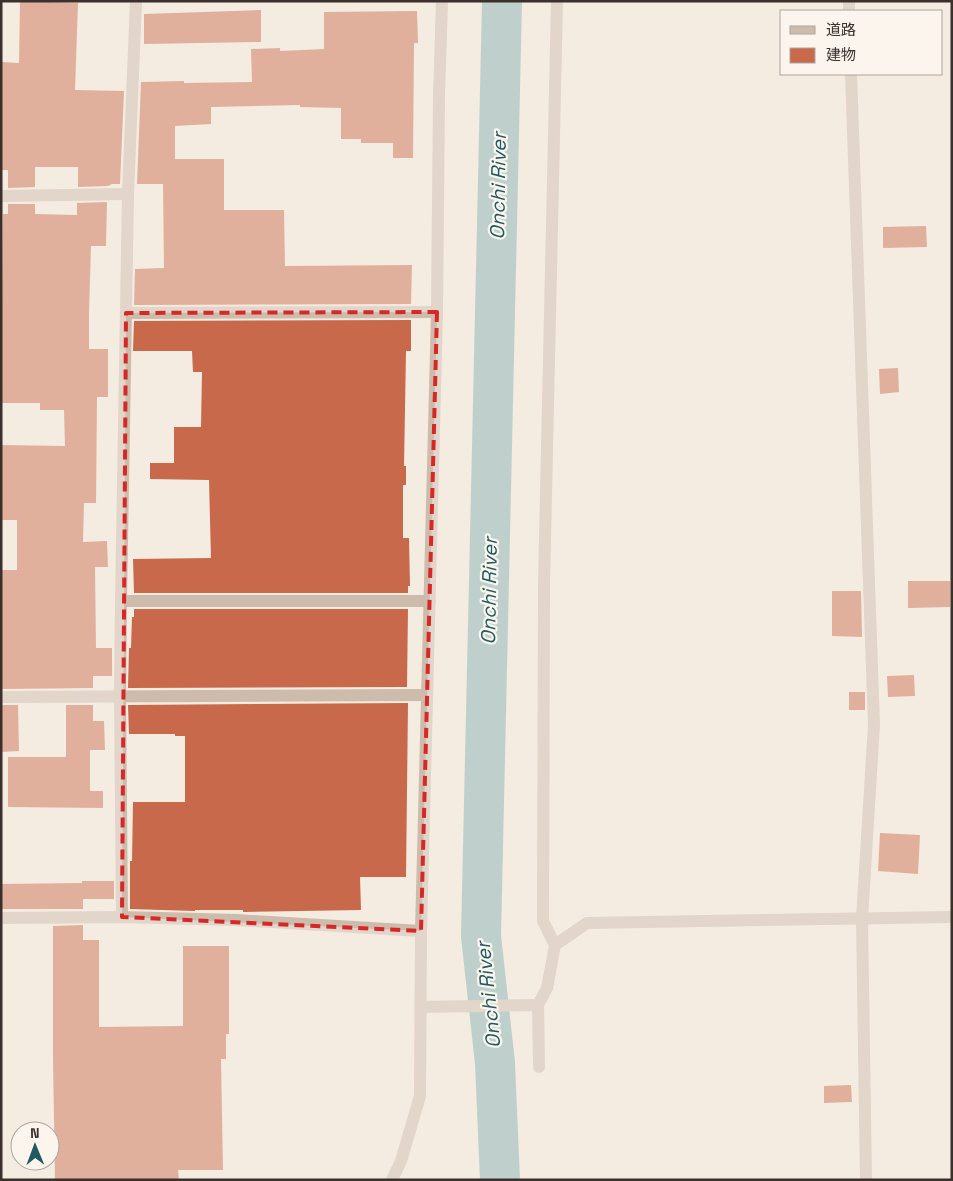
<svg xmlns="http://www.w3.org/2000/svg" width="953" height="1181" font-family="'Space Grotesk','Noto Sans JP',sans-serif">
<rect width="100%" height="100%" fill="#f4ebe1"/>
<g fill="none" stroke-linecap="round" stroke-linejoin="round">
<path stroke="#7fb0b2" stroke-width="40" d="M500,1180l-5,-117 -14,-127 21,-935"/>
</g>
<g fill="#c8694b">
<path d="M20,1l58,2 -3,87 49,1 -4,93h-8l-4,2 -30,1v-20h-43v20l-27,1v-18h-7l1,-108 17,1z"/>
<path d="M261,10v32l-117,2v-30z"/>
<path d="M417,11l1,32h-4l-1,115h-20v-15h-32v-4h-20v-31l-41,-1v-2l-89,2v17l-36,2v33h49v51h60l1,56 127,-1 -1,39 -277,1 1,-36 29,-1 -1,-84h-26l4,-102 43,-1v2l68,-1 -1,-33 29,-1v3l44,-2v-37z"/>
<path d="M107,202l-1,44h-15l-2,68v35h19v48h-11l-1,106h-12l-1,39 24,-1 1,26h-13l1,81h16v28h-19v12l-92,1v-119h16v-50h-16v-75l64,1 -1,-36h-24v-7h-39l2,-189h5v-10h27v10l42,1v-12z"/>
<path d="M926,226l1,21 -44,1v-21z"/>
<path d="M411,320v31h-5l-2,115h2v19h-3v53h6l1,48h-2v7h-274l-1,-34 78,-1 -2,-78 -59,-1v-16h24v-36h27l1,-55h-9l-1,-21h-59l1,-30z"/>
<path d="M898,368l1,24 -19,2 -1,-25z"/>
<path d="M908,581h42v26l-42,1z"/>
<path d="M832,591h29l1,46 -30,-1z"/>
<path d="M134,609h274l-1,78 -279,1 1,-40h2l1,-31h2z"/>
<path d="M914,675l1,21 -27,1 -1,-21z"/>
<rect x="849" y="692" width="16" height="18"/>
<path d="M408,703l-2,174h-46l1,33 -116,2h-2v-2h-48v1l-65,-2v-48h2l1,-59h52v-66h-10v-2h-46l-1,-29z"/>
<path d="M1,705h17l1,46 -18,1z"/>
<path d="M66,705h27v16h11l1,29h-15v41h13v17l-95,-1v-50h58z"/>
<path d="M880,833l40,2 -2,39 -40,-3z"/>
<path d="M82,881h32v18h-31v10h-82v-25l81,-1z"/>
<path d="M83,925v15h16v87l84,-1v-80h46v88h-3v25h-5l2,111h-45l1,10h-124l-2,-120v-134z"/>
<path d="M851,1085l1,17 -28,1v-17z"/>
</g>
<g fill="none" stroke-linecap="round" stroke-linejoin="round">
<g stroke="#cdbbac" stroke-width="12">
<path d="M849,1v10"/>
<path d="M851,74l23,651 -12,194 4,261"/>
<path d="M1,196l127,-2"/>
<path d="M126,313l311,-1"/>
<path d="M121,601h309"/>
<path d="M1,697l426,-2"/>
<path d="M122,917l-2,-221 1,-95 7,-407 8,-193"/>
<path d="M1,918l121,-1 114,3 185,11"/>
<path d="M555,945l32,-22 365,-6"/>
<path d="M421,1007l117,-2"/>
<path d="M539,1067l-1,-62 9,-17 8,-43 -12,-24 1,-337 13,-583"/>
<path d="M392,1180l9,-19 19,-65 1,-165 16,-619 2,-216 3,-95"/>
</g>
</g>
<path d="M0 0H953V1181H0ZM437,312l-16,619 -299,-14 4,-604z" fill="#f4ebe1" fill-opacity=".55" fill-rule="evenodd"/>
<path fill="none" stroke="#d62828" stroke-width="4" stroke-dasharray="10 6" stroke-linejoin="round" d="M437,312l-16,619 -299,-14 4,-604z"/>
<g text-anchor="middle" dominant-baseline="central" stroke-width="4.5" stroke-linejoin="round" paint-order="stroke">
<g font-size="20" font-style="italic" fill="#1f5a5e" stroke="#fbf5ee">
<text transform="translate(498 186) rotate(-89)">Onchi River</text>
<text transform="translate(489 591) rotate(-89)">Onchi River</text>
<text transform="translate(488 995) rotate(-96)">Onchi River</text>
</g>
</g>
<rect width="953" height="1181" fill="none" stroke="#3b302b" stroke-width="5"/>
<rect x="780" y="10" width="162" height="65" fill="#fbf5ee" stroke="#aea6a0"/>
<rect x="790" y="26" width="25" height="8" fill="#cdbbac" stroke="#aea6a0"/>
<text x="826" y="35" font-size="15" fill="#3b302b">道路</text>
<rect x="790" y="48" width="25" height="15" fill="#c8694b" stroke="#aea6a0"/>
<text x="826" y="60" font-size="15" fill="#3b302b">建物</text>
<g transform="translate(35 1146) rotate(359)"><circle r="24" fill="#fbf5ee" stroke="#aea6a0"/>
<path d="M0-4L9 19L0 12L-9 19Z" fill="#1f5a5e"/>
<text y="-8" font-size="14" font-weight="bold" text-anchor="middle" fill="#3b302b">N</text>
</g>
</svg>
